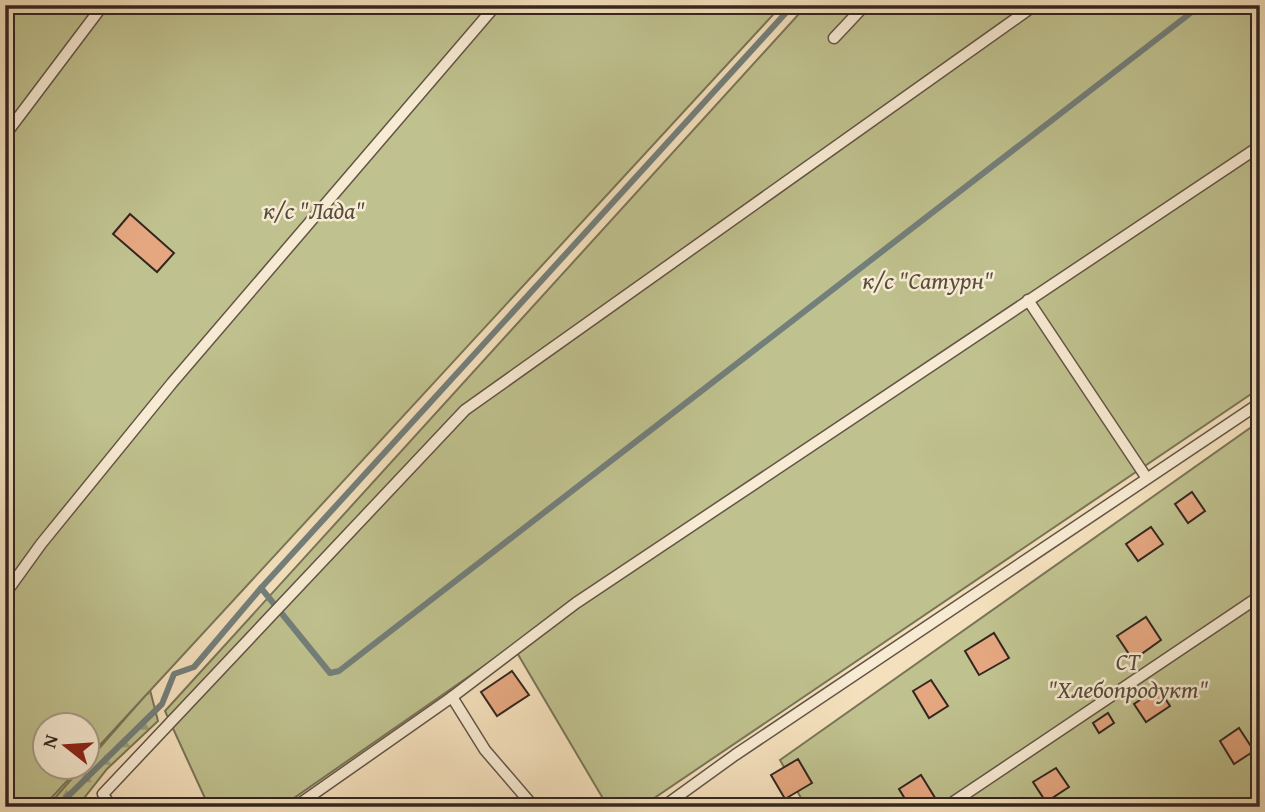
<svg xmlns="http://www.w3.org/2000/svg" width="1265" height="812" font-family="'Gentium Book Plus',serif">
<defs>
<pattern id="forest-firs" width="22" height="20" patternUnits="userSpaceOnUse" patternTransform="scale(1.75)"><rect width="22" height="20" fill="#bfc18e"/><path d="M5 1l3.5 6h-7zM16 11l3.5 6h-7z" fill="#9c9d74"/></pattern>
</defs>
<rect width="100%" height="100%" fill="#f4e0bc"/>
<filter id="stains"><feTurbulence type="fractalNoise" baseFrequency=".00286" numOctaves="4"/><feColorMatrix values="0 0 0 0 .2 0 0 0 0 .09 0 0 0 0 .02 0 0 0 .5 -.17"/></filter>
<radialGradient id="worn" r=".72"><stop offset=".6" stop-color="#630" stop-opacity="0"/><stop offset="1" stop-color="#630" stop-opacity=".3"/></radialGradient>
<path fill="url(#forest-firs)" stroke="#797457" stroke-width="2" d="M150,690l8,31 -51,48 -30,38h-30l35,-40 6,-1v-5z"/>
<g fill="#bfc18e" stroke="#797457" stroke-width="2">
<path d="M5,5h777l-694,753v-34h-42v42l34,1 -37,40h-38z"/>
<path d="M807,5h453v383l-619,419h-33l-95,-161 -232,161h-72l-44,-96z"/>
<path d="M1260,421v386h-454l-26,-47z"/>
</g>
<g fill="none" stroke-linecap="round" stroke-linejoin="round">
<g stroke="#737f7b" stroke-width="6">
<path d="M261,588l532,-583"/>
<path d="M57,807l105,-103 12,-30 20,-7 67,-79 69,85 9,-2 862,-666"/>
</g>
</g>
<g fill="#e5a780" stroke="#332620" stroke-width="2">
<path d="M130,214l44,39 -17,19 -44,-38z"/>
<path d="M1192,492l13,19 -17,12 -13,-19z"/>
<path d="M1151,527l12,17 -25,17 -12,-17z"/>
<path d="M1146,617l15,23 -28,20 -16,-24z"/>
<path d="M994,633l15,25 -30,17 -14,-24z"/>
<path d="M512,671l17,24 -32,21 -16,-24z"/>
<path d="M931,680l17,26 -19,12 -16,-27z"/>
<path d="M1158,688l12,18 -24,16 -12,-18z"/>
<path d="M1108,713l6,10 -15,10 -6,-10z"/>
<path d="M1239,728l15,23 -20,13 -14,-23z"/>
<path d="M798,759l14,24 -27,16 -14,-24z"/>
<path d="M1056,768l13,19 -23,15 -13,-20z"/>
<path d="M921,775l16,26 -10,6h-17l-11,-18z"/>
</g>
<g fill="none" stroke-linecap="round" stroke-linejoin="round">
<g stroke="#635447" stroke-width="13">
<g id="lane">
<path d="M834,38l31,-33"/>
<path d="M5,135l98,-130"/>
<path d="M1028,300l118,177"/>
<path d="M5,594l36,-50 131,-161 324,-378"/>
<path d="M111,807l-8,-13 362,-384 570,-405"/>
<path d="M295,807l157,-110"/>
<path d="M534,807l-49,-57 -33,-53 124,-94 684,-457"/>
<path d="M663,807l72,-52 525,-352"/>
<path d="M946,807l314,-211"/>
</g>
</g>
<use href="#lane" stroke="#f8ebd3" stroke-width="10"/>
</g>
<g text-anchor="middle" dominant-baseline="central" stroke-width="5" stroke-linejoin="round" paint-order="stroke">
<g font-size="24" font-style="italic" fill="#564d3c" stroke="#f8ebd3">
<text x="314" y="210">к/с "Лада"</text>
<text x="928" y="280">к/с "Сатурн"</text>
<text x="1128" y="661">СТ<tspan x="1128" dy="28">"Хлебопродукт"</tspan></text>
</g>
</g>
<rect width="1265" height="812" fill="none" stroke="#f4e0bc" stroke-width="28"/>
<rect x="7" y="7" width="1251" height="798" fill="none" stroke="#332620" stroke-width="3.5"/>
<rect x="14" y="14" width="1237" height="784" fill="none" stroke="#332620" stroke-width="2"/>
<g transform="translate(66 746) rotate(287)"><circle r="33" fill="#f8ebd3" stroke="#a99c8b" stroke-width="2"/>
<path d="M0-5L12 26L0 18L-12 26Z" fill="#8f2418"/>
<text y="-10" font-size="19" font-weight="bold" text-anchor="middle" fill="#332620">N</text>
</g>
<rect width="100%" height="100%" filter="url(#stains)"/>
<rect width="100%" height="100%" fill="url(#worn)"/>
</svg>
